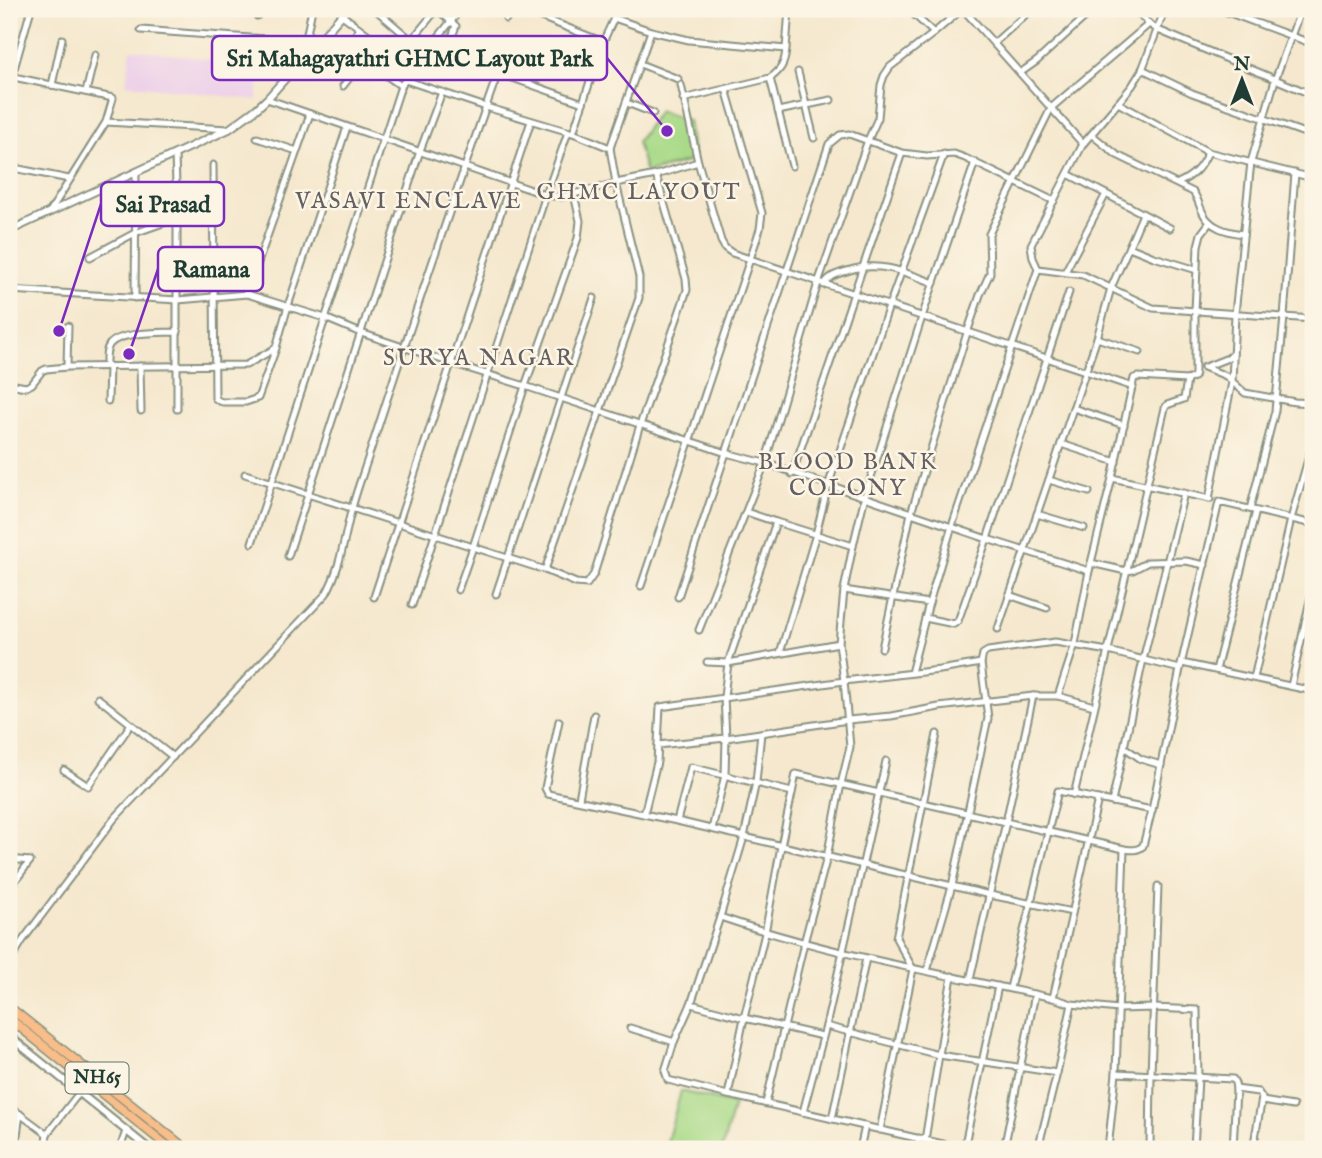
<svg xmlns="http://www.w3.org/2000/svg" width="1322" height="1158" font-family="'IM FELL English',serif">
<rect width="100%" height="100%" fill="#fcf5e5"/>
<filter id="ink" filterUnits="userSpaceOnUse"><feTurbulence type="fractalNoise" baseFrequency=".0143" numOctaves="2"/><feDisplacementMap in="SourceGraphic" scale="14" xChannelSelector="R" yChannelSelector="G"/><feConvolveMatrix kernelMatrix="1 2 1 2 8 2 1 2 1" color-interpolation-filters="sRGB"/></filter>
<filter id="wash" filterUnits="userSpaceOnUse"><feTurbulence type="fractalNoise" baseFrequency=".00686" numOctaves="4" result="noise"/><feDisplacementMap in="SourceGraphic" scale="28" xChannelSelector="R" yChannelSelector="G"/><feGaussianBlur stdDeviation="1.57" result="paint"/><feColorMatrix in="noise" values="0 0 0 0 0 0 0 0 0 0 0 0 0 0 0 0 0 1.4 0 .05"/><feComposite in="paint" operator="in"/></filter>
<g filter="url(#wash)">
<rect width="100%" height="100%" fill="#f5e8ce"/>
<path fill="#edd1e9" d="M131,49l130,17 -4,34 -131,-16z"/>
<g fill="#a9da88" stroke="#648c5e" stroke-width="2">
<path d="M659,111l29,10 6,39 -48,13 -9,-31z"/>
<path d="M681,1091l53,13 -12,45h-57z"/>
</g>
</g>
<g filter="url(#ink)">
<g fill="none" stroke-linecap="round" stroke-linejoin="round">
<g stroke="#8a9281" stroke-width="9">
<g id="minor">
<path d="M375,9l36,31"/>
<path d="M437,9l19,17c-5,13 -10,23 3,33l124,44"/>
<path d="M521,9l82,33"/>
<path d="M908,9l26,24"/>
<path d="M963,9l120,135"/>
<path d="M1135,9l14,15 9,6 155,65"/>
<path d="M1219,9l94,35"/>
<path d="M218,13v-4"/>
<path d="M342,15l71,53"/>
<path d="M257,16l1,-7"/>
<path d="M506,19l4,-10"/>
<path d="M141,30l165,12"/>
<path d="M994,43l38,-34"/>
<path d="M398,57l39,-48"/>
<path d="M302,58l10,-49"/>
<path d="M364,59l37,27"/>
<path d="M640,64l38,15"/>
<path d="M1142,69l50,24 121,43"/>
<path d="M798,72l16,66"/>
<path d="M1020,73l17,-12 57,-52"/>
<path d="M9,76l104,22 -7,24 -57,91"/>
<path d="M12,76l19,-67"/>
<path d="M321,76l39,-47"/>
<path d="M770,78l22,88"/>
<path d="M405,80l81,27 87,26 30,-91 11,-24 37,13 38,9 97,9 3,-40"/>
<path d="M52,85l10,-46"/>
<path d="M681,85l17,77 23,79 4,7 7,5 401,134"/>
<path d="M343,86l35,-45"/>
<path d="M86,92l9,-37"/>
<path d="M267,99l279,96 -134,410"/>
<path d="M683,99l87,-21c12,-8 15,-16 16,-29"/>
<path d="M627,103l26,10"/>
<path d="M1118,103l90,49 105,26"/>
<path d="M778,111l53,-11"/>
<path d="M106,122l122,7"/>
<path d="M568,132l-22,63 16,2 54,-14 40,-8 42,-13"/>
<path d="M573,133l37,15 41,-117"/>
<path d="M1092,135l25,20 76,37c5,6 6,14 10,21 7,15 25,19 40,21"/>
<path d="M257,138l40,13"/>
<path d="M902,153l25,3 27,-2 11,4 89,43"/>
<path d="M175,154l2,64v191"/>
<path d="M213,165l2,233 4,3 4,1h23l12,-4 17,-47 13,-45 59,-179"/>
<path d="M9,167l60,12"/>
<path d="M1178,183c15,-7 23,-15 30,-31"/>
<path d="M1106,194l64,34"/>
<path d="M1129,247l25,10 43,13"/>
<path d="M90,257l45,-24 42,-15 36,1"/>
<path d="M214,257l36,1"/>
<path d="M1038,269l45,6 70,33 160,11"/>
<path d="M1065,272l41,-78 -38,-20"/>
<path d="M824,285c5,-9 13,-11 23,-14 31,-11 58,1 87,12"/>
<path d="M9,290l169,10 69,-6 78,24 36,15 90,30 74,23 201,67 39,10 222,76 102,32"/>
<path d="M247,294l63,-180"/>
<path d="M135,298l1,-126"/>
<path d="M1097,338l43,14"/>
<path d="M106,366c0,-7 -1,-16 4,-22 12,-13 51,-11 68,-12"/>
<path d="M140,366l1,45"/>
<path d="M67,367l1,-41"/>
<path d="M1204,367l22,9 19,17 50,9 18,1"/>
<path d="M1205,367l23,-9 5,-4"/>
<path d="M9,384l17,3 6,-3 10,-13 4,-2 21,-2 179,-2 30,-17"/>
<path d="M108,401l1,-35"/>
<path d="M1073,408l51,17"/>
<path d="M1061,444l55,18"/>
<path d="M245,474l300,96 31,13 11,1 7,-10 46,-149 47,-135 -1,-11 -30,-104"/>
<path d="M1112,478l22,-100 4,-1 49,3 7,-3 1,-4v-62l3,-65 3,-12 9,-12"/>
<path d="M1049,480l40,12"/>
<path d="M1209,499l23,-117 3,-68 16,-152 24,-82 26,-71"/>
<path d="M1250,509l25,-98 9,-94 11,-144"/>
<path d="M746,512l30,10 -48,141 -4,34 2,41 122,-18 43,-4 48,-9 94,-11h25l36,10"/>
<path d="M1037,514l47,14"/>
<path d="M776,522l77,24"/>
<path d="M252,543l149,-457 12,-18 48,-59"/>
<path d="M288,556l132,-405 22,-59"/>
<path d="M1091,563l35,8 7,-1 15,-8 38,-1 19,4"/>
<path d="M545,570l94,-272v-21l-23,-94 -6,-35"/>
<path d="M641,586l119,-357 2,-16 -36,-124"/>
<path d="M458,590l15,-43 52,-161 53,-148 2,-17 -6,-27"/>
<path d="M844,590l85,13"/>
<path d="M496,594l98,-296"/>
<path d="M1009,595l38,13"/>
<path d="M374,597l157,-476"/>
<path d="M678,597l151,-453 11,-9 9,-1 53,19 -110,321"/>
<path d="M925,618l29,6 4,-3 29,-82 82,-247"/>
<path d="M998,629l99,-291 14,-50 32,-74"/>
<path d="M699,630l66,-167 53,-180 50,-143 10,-22 3,-33 3,-9 6,-9 44,-34 28,-24"/>
<path d="M882,648l29,-135 56,-180 13,-38 10,-22 -1,-39 62,-126 98,-84"/>
<path d="M780,653l36,-119 12,-48 61,-180 55,-152"/>
<path d="M707,662l21,1 111,-20"/>
<path d="M981,663l2,-9 5,-3 67,-9 53,9 72,18"/>
<path d="M1182,663l131,28"/>
<path d="M1216,670l40,-159"/>
<path d="M911,673l18,-70 23,-77 86,-257 -5,-11 -2,-13 52,-101 35,-41 14,-17 10,-16 23,-61"/>
<path d="M1254,678l37,-159 22,-77"/>
<path d="M1291,686l22,-99"/>
<path d="M1058,696l17,-52 14,-73 23,-93 98,21"/>
<path d="M98,698l75,59"/>
<path d="M559,721l-14,67 3,6 129,27 313,74 82,17"/>
<path d="M761,733l-5,49 -12,55 -24,80 -29,87 -17,38 -9,29 3,9 60,15 197,45 27,-164"/>
<path d="M658,745l68,-7 -1,37 -13,54"/>
<path d="M1124,747l17,12 20,6"/>
<path d="M64,770l24,16 43,-62"/>
<path d="M1074,795l91,-387 2,-3 17,-6 3,-19"/>
<path d="M579,799l15,-84"/>
<path d="M1112,802l31,-142 41,-167"/>
<path d="M644,814l13,-52 3,-55 184,-26 -5,-38 5,-53 9,-44 12,-50 57,-179 53,-155"/>
<path d="M677,821l14,-54 101,25"/>
<path d="M9,859l21,2"/>
<path d="M9,889l21,-28"/>
<path d="M720,917c108,37 222,57 333,81l19,6 46,5 36,-1 43,2 1,68 -4,71"/>
<path d="M9,963l14,-23 91,-121 212,-225c15,-26 18,-57 26,-86 5,-19 12,-37 18,-56 41,-127 83,-254 128,-379"/>
<path d="M970,980l36,-158 27,-126"/>
<path d="M1010,988l48,-197 94,19"/>
<path d="M1053,998l45,-199"/>
<path d="M691,1004l53,14 78,18"/>
<path d="M826,1026l113,29 118,18 -19,76"/>
<path d="M630,1028l44,14"/>
<path d="M1057,1073l15,-69"/>
<path d="M1116,1073l117,6 2,4 1,6 -3,60"/>
<path d="M1236,1089l22,3 4,6 -9,51"/>
<path d="M728,1095l16,-77 21,-85 16,-87 15,-72 328,75c8,1 13,2 19,-3l9,-36 28,-141 39,-167 94,22"/>
<path d="M1262,1101l31,5"/>
<path d="M766,1103l38,-160 23,-86 14,-73 9,-37 -6,-66 96,-11 41,-7 7,55 -36,168 -25,85"/>
<path d="M9,1106l38,28 32,-41"/>
<path d="M803,1112l23,-86 60,-265"/>
<path d="M832,1119l34,-161"/>
<path d="M880,1130l33,-161 -17,-31 41,-204"/>
<path d="M925,1140l40,9"/>
<path d="M15,1149l5,-35"/>
<path d="M45,1149l2,-15"/>
<path d="M120,1149l6,-18"/>
<path d="M860,1149l5,-23"/>
<path d="M917,1149l2,-11"/>
<path d="M964,1149l34,-163"/>
<path d="M1004,1149l31,-155"/>
<path d="M1108,1149l8,-76 8,-224"/>
<path d="M1150,1149l1,-75 7,-188"/>
</g>
</g>
<g stroke="#8a9281" stroke-width="10">
<g id="tertiary">
<path d="M9,231l220,-102 26,-19 12,-11 80,-90"/>
<path d="M9,1036l140,113"/>
</g>
</g>
<g stroke="#8a9281" stroke-width="11">
<g id="trunk">
<path d="M9,1007l177,142"/>
<path d="M9,1018l162,131"/>
</g>
</g>
<use href="#minor" stroke="#fff" stroke-width="5"/>
<use href="#tertiary" stroke="#fff" stroke-width="6"/>
<use href="#trunk" stroke="#f8bd89" stroke-width="8"/>
</g>
</g>
<g text-anchor="middle" dominant-baseline="central" stroke-width="5" stroke-linejoin="round" paint-order="stroke">
<rect fill="#fcf5e5" stroke="#617469" stroke-width="2" x="65.5" y="1062.5" width="63" height="31" rx="5"/>
<g font-size="19" font-weight="bold" fill="#1f3d34">
<text x="97" y="1078">NH65</text>
</g>
<g font-size="23" letter-spacing="2" fill="#645f60" stroke="#fcf5e5">
<text x="639" y="192">GHMC LAYOUT</text>
<text x="409" y="201">VASAVI ENCLAVE</text>
<text x="479" y="358">SURYA NAGAR</text>
<text x="848" y="462">BLOOD BANK<tspan x="848" dy="26">COLONY</tspan></text>
</g>
</g>
<path fill="none" stroke="#7b2cbf" stroke-width="2.5" d="M667 131L607 58M59 331L101 204M129 354L158 269"/>
<g fill="#7b2cbf" stroke="#fcf5e5" stroke-width="2.5">
<circle cx="667" cy="131" r="7"/>
<circle cx="59" cy="331" r="7"/>
<circle cx="129" cy="354" r="7"/>
</g>
<g fill="#fcf5e5" stroke="#7b2cbf" stroke-width="2.5">
<rect x="212" y="36" width="395" height="44" rx="7"/>
<rect x="101" y="182" width="123" height="44" rx="7"/>
<rect x="158" y="247" width="105" height="44" rx="7"/>
</g>
<g font-size="23" text-anchor="middle" font-weight="bold" fill="#1f3d34">
<text x="410" y="66">Sri Mahagayathri GHMC Layout Park</text>
<text x="163" y="212">Sai Prasad</text>
<text x="211" y="277">Ramana</text>
</g>
<rect width="1322" height="1158" fill="none" stroke="#fcf5e5" stroke-width="35"/>
<g transform="translate(1242 80)" stroke="#fcf5e5" stroke-width="5" paint-order="stroke">
<path d="M0-5L12 26L0 18L-12 26Z" fill="#1f3d34"/>
<text y="-10" font-size="19" font-weight="bold" text-anchor="middle" fill="#1f3d34">N</text>
</g>
</svg>
